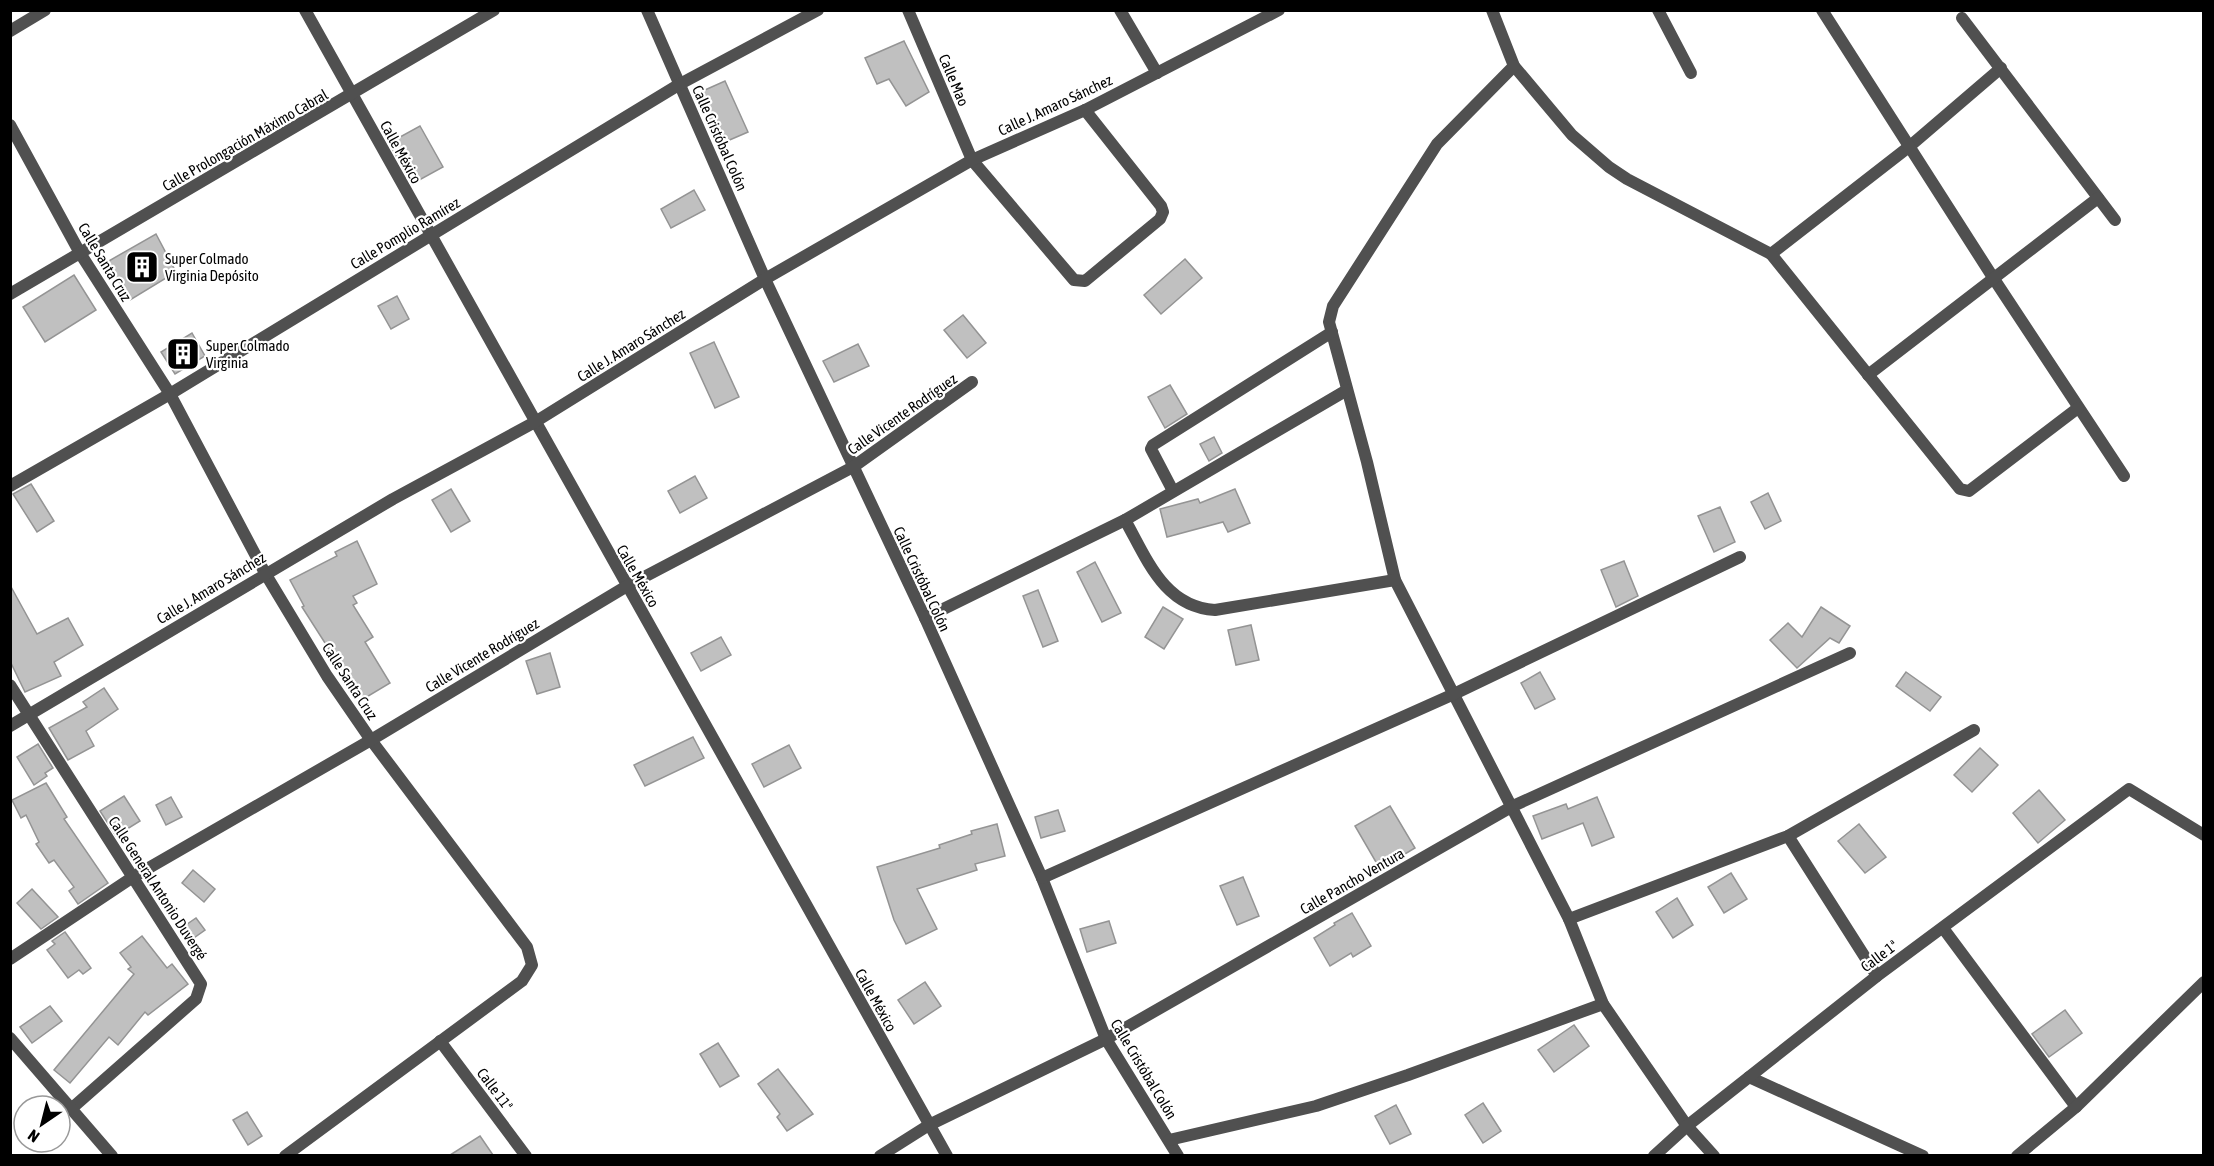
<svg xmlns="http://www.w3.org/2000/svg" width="2214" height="1166" font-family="'Asap Condensed',sans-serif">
<rect width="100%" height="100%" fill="#fff"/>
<g fill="#c0c0c0" stroke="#949494" stroke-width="1.5">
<path d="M904,41l25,51 -23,14 -17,-27 -12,5 -12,-26z"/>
<path d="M725,81l23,51 -30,13 -22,-51z"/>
<path d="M420,126l23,41 -31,17 -23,-41z"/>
<path d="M694,190l11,20 -34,18 -10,-19z"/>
<path d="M156,234l20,38 -46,28 -23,-38z"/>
<path d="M1185,259l17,19 -41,36 -17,-19z"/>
<path d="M74,275l22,35 -51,32 -22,-35z"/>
<path d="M397,296l12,23 -18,10 -13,-23z"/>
<path d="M963,315l23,28 -19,15 -23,-28z"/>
<path d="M192,333l13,23 -30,18 -14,-22z"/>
<path d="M714,342l25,55 -24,11 -25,-55z"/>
<path d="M858,344l11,22 -35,16 -11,-21z"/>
<path d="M1170,385l17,29 -22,14 -17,-31z"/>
<path d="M1214,437l8,16 -13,8 -9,-17z"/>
<path d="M695,476l12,22 -27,15 -12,-22z"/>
<path d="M31,484l23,37 -17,11 -24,-38z"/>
<path d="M451,489l19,32 -19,11 -19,-32z"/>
<path d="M1235,489l15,34 -22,9 -5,-10 -56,15 -7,-28 38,-10 2,4z"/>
<path d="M1768,493l13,28 -16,8 -14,-27z"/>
<path d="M1720,507l15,35 -21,10 -16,-36z"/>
<path d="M357,541l20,43 -24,12 4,7 -4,2 20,32 -8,5 25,41 -30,18 -11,-18 1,-1 -48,-75 2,-1 -14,-26 47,-24 -2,-4z"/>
<path d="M1624,561l14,35 -22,11 -15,-37z"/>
<path d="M1095,562l26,51 -19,9 -25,-50z"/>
<path d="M10,585l27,49 31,-16 15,27 -29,17 7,14 -36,16 -15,-31z"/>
<path d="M1038,590l20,51 -15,6 -20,-51z"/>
<path d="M1163,607l20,12 -19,30 -19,-12z"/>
<path d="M1821,607l29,19 -11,17 -9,-5 -33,30 -27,-28 18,-17 14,14z"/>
<path d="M1251,625l8,35 -23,5 -8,-35z"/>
<path d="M721,637l10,18 -30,16 -10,-18z"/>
<path d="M550,653l10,34 -23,7 -11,-33z"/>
<path d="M1540,672l15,27 -20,10 -14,-26z"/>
<path d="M1906,672l35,25 -11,14 -34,-25z"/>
<path d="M104,688l14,21 -32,22 8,15 -26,14 -19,-32 38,-21 -4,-5z"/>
<path d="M693,737l11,21 -59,28 -11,-21z"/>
<path d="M38,744l15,24 -8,5 2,3 -13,9 -17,-28z"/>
<path d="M789,745l12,23 -37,19 -12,-23z"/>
<path d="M1980,748l18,17 -26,27 -18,-17z"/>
<path d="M46,783l21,34 -3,2 44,64 -30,21 -9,-13 5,-4 -20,-27 -5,3 -13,-19 3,-2 -13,-27 -5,3 -9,-18z"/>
<path d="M2039,790l26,30 -27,23 -25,-30z"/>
<path d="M124,796l16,25 -24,15 -16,-25z"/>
<path d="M171,797l11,20 -16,8 -10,-20z"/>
<path d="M1597,797l17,40 -22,9 -9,-23 -41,16 -9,-23 33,-12 2,5z"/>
<path d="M1390,806l25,42 -35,21 -25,-43z"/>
<path d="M1058,810l7,21 -24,7 -6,-21z"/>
<path d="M997,824l8,32 -30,8 2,6 -60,19 20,40 -31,15 -12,-24 -17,-53 63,-19 -1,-3 33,-11 -1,-3z"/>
<path d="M1859,824l27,33 -21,16 -27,-32z"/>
<path d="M193,870l22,19 -11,13 -22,-19z"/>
<path d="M1731,873l16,26 -23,14 -16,-26z"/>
<path d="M1243,877l16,39 -22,9 -17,-39z"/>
<path d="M32,889l26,28 -17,12 -24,-26z"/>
<path d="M1677,898l16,27 -20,13 -17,-26z"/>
<path d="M1352,913l19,33 -18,11 -2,-4 -21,13 -16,-28 21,-13 -1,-2z"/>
<path d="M196,918l9,12 -14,10 -8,-13z"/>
<path d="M1109,921l7,22 -29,9 -7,-23z"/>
<path d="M65,932l26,36 -8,6 -4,-4 -11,8 -21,-28 8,-6 -3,-3z"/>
<path d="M142,936l25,32 5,-4 16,20 -40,31 -3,-3 -27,33 -9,-8 -39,46 -16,-13 80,-96 -6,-5 3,-2 -11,-14z"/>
<path d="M925,982l16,24 -27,18 -16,-24z"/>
<path d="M50,1006l12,15 -30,22 -12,-16z"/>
<path d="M2065,1010l17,23 -33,24 -17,-23z"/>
<path d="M1574,1025l15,21 -35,26 -16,-22z"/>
<path d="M718,1043l21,33 -19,11 -20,-33z"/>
<path d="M778,1069l35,45 -26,17 -10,-14 3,-3 -22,-30z"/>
<path d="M1483,1103l18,28 -18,12 -18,-28z"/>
<path d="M1396,1105l15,29 -21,10 -15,-28z"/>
<path d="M247,1112l15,24 -14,9 -15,-25z"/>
<path d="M480,1136l13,19h-43z"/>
</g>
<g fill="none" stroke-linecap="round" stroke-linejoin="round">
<g stroke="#505050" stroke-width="12">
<path d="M305,10l642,1146"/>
<path d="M647,10l118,269 160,339 117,260 64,161 72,117"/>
<path d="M908,10l64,150 102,120 11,1 75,-62 3,-7 -2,-6 -76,-96"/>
<path d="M1120,10l37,63"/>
<path d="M1492,10l22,56 58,69 37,32 18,12 144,75 139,-108 91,-78"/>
<path d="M1658,10l33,63"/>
<path d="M1822,10l172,269 130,197"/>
<path d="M1962,18l153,202"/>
<path d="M10,31l35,-21"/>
<path d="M1514,66l-77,78 -104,162 -4,16 38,140 28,118 174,339 34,85 84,122 27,30"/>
<path d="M10,125l70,128 90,141 95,179 62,103 44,64 156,207 5,18 -10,16 -237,175"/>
<path d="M1771,254l189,235 9,2 109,-83"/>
<path d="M10,294l484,-284"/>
<path d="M1868,375l230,-177"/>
<path d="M10,486l160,-92 510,-310 138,-74"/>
<path d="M1173,491l-22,-42 2,-4 179,-113"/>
<path d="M1125,520c22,39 39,87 90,90l180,-30"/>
<path d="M925,618l200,-98 222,-130"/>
<path d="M10,685l191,299 -5,15 -125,110"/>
<path d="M10,726l383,-227 142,-77 230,-143 207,-119 113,-50 194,-100"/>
<path d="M1788,836l89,140"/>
<path d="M1042,878l412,-184 286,-137"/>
<path d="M1569,919l219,-83 186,-106"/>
<path d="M1943,928l133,179"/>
<path d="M10,959l123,-82 238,-137 256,-154 226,-119 119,-85"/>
<path d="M10,1038l102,118"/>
<path d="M440,1041l86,115"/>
<path d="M1749,1077l174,79"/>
<path d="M1169,1140l147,-34 92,-31 195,-71"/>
<path d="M880,1156l49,-31 177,-86 407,-233 337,-153"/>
<path d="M1654,1156l33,-30 190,-150 252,-187 75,46"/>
<path d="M2017,1156l59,-49 128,-125"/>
</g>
</g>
<defs>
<g id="building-square" transform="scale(1.725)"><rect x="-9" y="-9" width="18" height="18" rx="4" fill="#000" stroke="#fff"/><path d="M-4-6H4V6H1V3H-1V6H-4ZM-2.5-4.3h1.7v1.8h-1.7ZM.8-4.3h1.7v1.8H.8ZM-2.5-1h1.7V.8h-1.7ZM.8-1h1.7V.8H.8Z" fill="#fff"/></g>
</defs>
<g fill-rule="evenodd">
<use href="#building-square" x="142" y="267"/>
<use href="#building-square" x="183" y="354"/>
</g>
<g text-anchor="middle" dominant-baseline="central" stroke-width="4.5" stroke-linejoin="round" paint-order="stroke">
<g font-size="15" fill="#000" stroke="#fff">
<text transform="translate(954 80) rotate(67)">Calle Mao</text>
<text transform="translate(1055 105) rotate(-25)">Calle J. Amaro Sánchez</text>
<text transform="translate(720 138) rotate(66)">Calle Cristóbal Colón</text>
<text transform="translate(245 140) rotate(-30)">Calle Prolongación Máximo Cabral</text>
<text transform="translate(401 152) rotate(61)">Calle México</text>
<text transform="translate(405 233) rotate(-31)">Calle Pomplio Ramírez</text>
<text transform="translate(105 262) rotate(59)">Calle Santa Cruz</text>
<text transform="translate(631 345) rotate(-32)">Calle J. Amaro Sánchez</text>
<text transform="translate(902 414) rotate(-35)">Calle Vicente Rodríguez</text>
<text transform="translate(638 576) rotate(60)">Calle México</text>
<text transform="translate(922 579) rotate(65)">Calle Cristóbal Colón</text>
<text transform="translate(211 588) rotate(-31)">Calle J. Amaro Sánchez</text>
<text transform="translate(482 655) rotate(-31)">Calle Vicente Rodríguez</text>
<text transform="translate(350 681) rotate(57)">Calle Santa Cruz</text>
<text transform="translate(1352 881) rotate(-30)">Calle Pancho Ventura</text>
<text transform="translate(158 888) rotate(57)">Calle General Antonio Duvergé</text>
<text transform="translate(1879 956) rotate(-37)">Calle 1ª</text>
<text transform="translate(876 1000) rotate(61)">Calle México</text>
<text transform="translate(1144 1069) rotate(59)">Calle Cristóbal Colón</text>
<text transform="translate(495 1089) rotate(53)">Calle 11ª</text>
</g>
<g font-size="15" fill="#000" stroke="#fff" text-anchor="start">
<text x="165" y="258">Super Colmado<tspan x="165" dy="17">Virginia Depósito</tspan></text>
<text x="206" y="345">Super Colmado<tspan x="206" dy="17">Virginia</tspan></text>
</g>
</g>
<rect width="2214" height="1166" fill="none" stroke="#000000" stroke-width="24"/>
<g transform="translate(42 1124) rotate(215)"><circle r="28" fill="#ffffff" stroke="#999999" stroke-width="1.5"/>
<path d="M0-4.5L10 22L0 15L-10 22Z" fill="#000000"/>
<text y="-9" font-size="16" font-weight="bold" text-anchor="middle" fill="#000000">N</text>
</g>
</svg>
